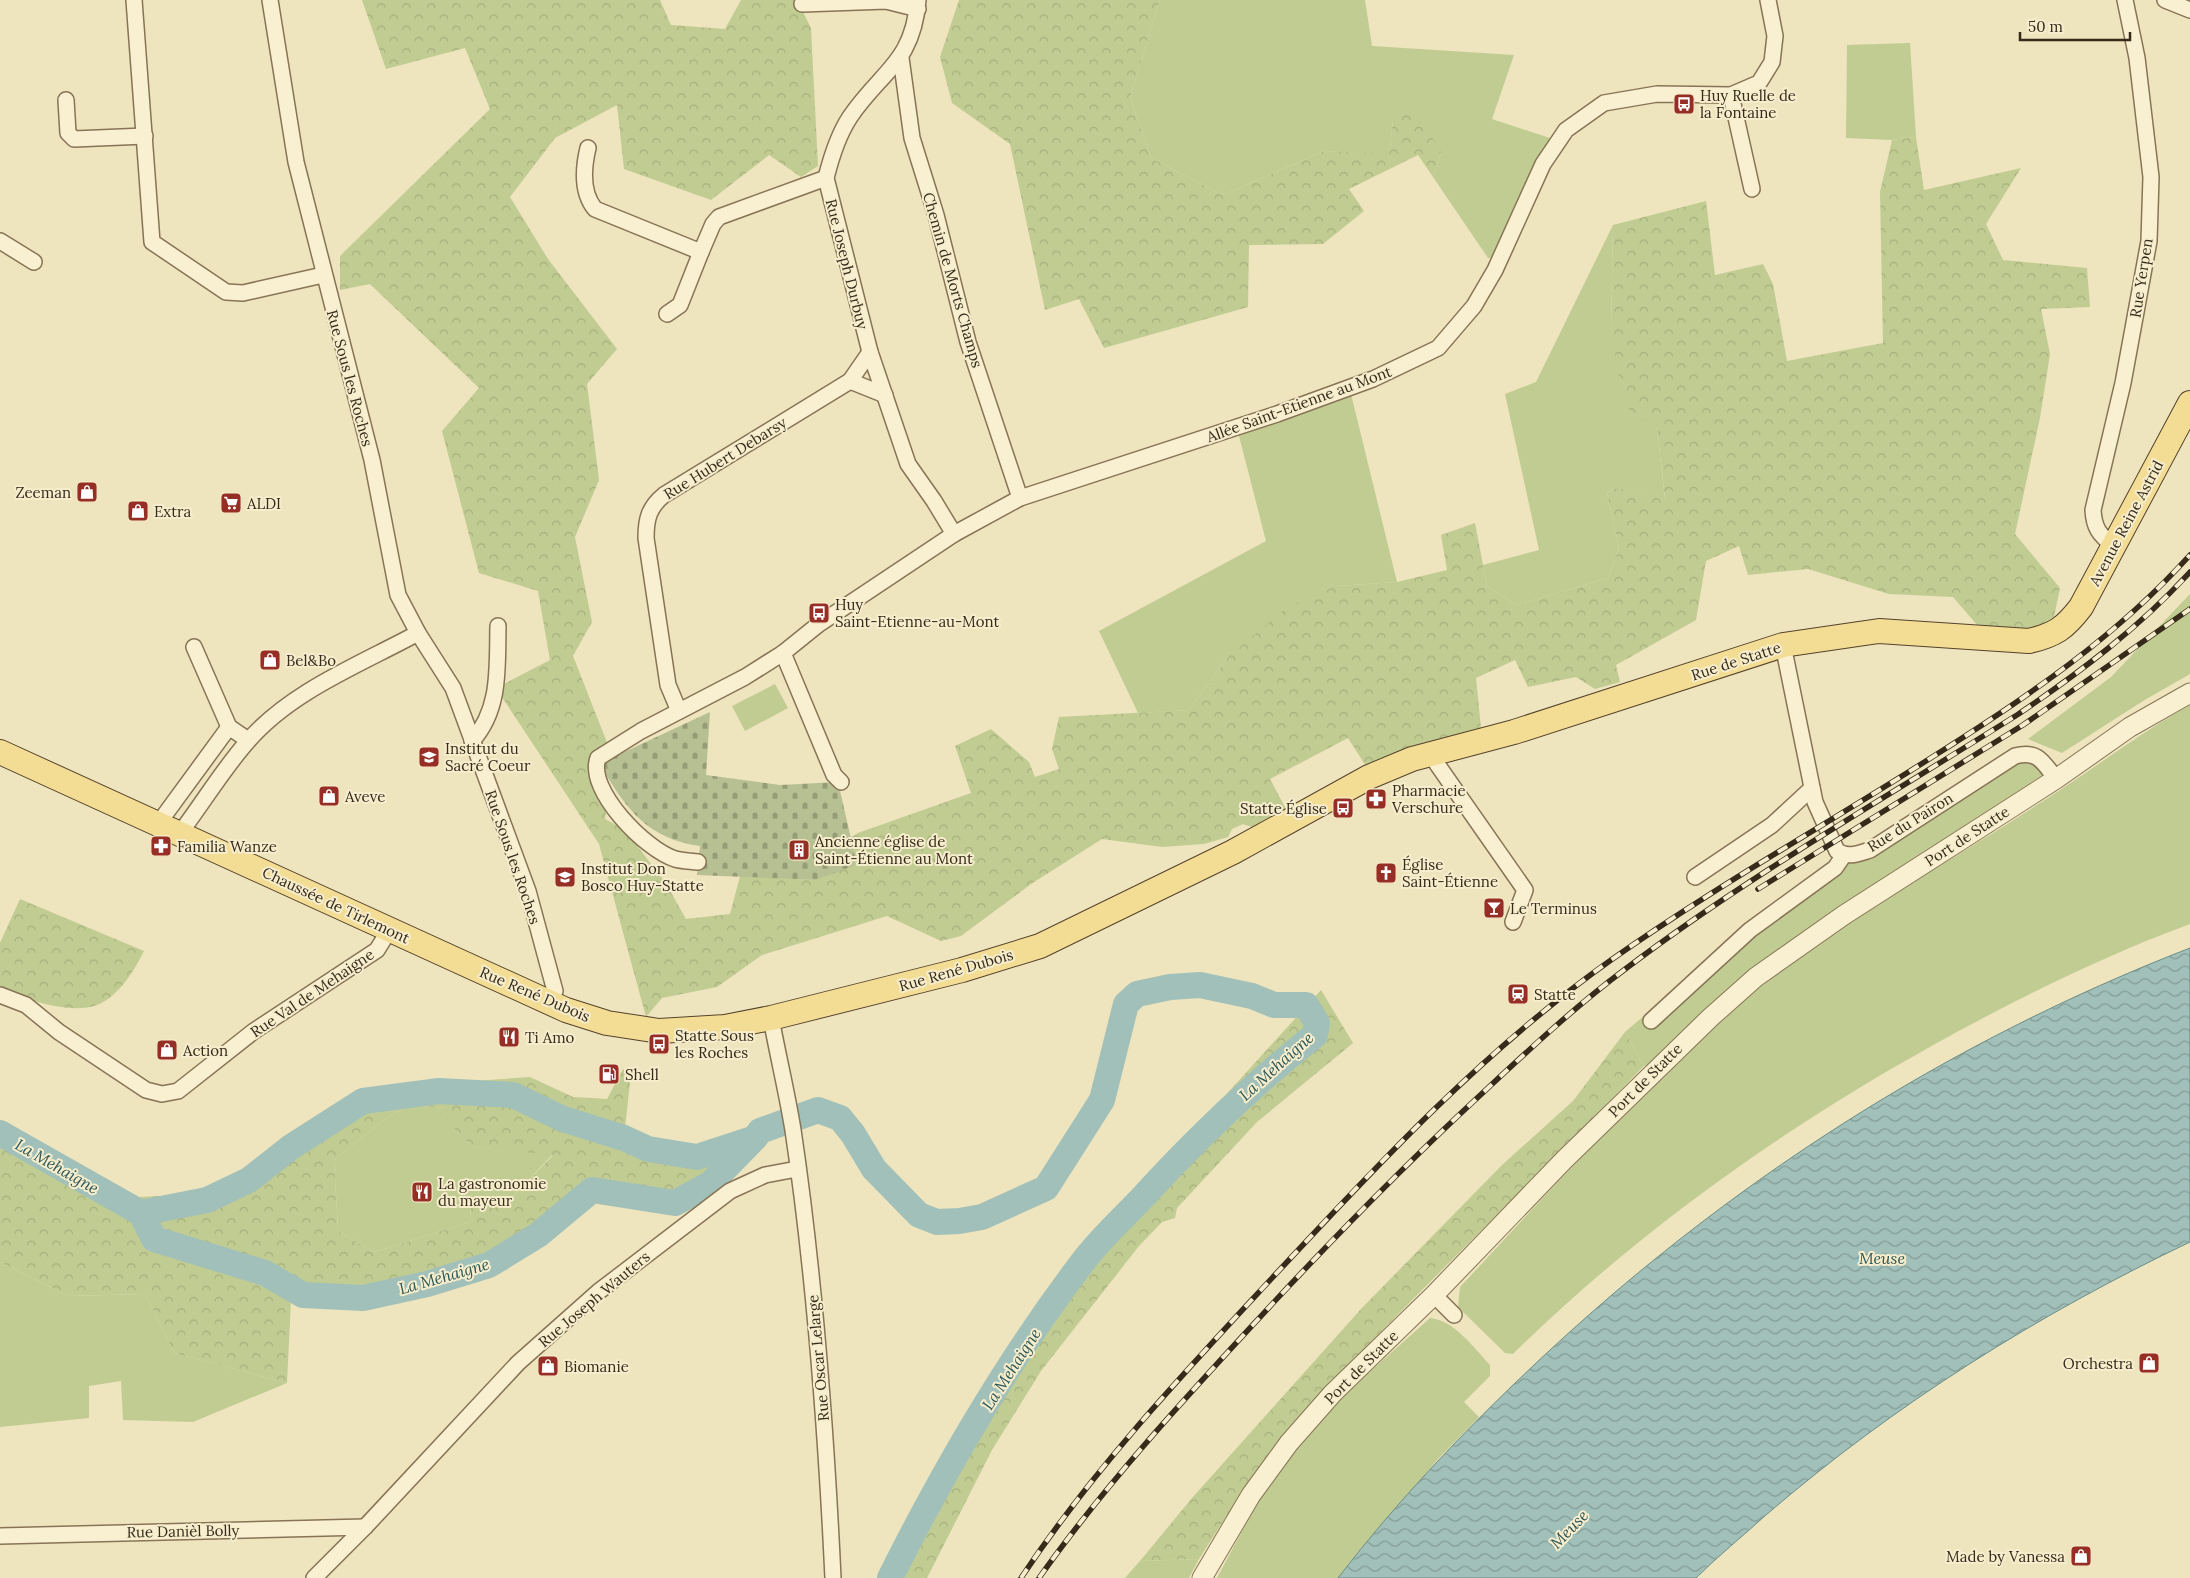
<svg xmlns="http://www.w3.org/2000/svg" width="2190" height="1578" font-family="Lora,serif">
<defs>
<pattern id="forest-crowns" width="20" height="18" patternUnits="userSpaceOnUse" patternTransform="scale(1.25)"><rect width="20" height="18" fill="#c1cc92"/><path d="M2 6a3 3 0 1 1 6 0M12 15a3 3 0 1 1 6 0" fill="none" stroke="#a6af7d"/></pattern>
<pattern id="cemetery-stones" width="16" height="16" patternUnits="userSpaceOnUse" patternTransform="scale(1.25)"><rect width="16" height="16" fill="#b7c092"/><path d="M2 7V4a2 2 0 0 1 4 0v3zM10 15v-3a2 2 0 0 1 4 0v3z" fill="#969c76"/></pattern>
<pattern id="water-waves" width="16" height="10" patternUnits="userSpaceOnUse" patternTransform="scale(1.25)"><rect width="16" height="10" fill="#a1c0b9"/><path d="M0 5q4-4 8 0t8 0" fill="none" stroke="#849c96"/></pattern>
</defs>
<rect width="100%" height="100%" fill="#eee4be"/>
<g fill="#c1cc92">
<path d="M1160,0h205l7,46 142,9 -22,64 67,22 -59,118 -12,-1 -55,-81 8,-25 -48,-31 -4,34 -65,-4 -101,44 -72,-37 -21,-61z"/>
<path d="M1910,43l6,94 -24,3 -46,-2 1,-93z"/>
<path d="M1613,225l-2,107 46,95 8,73 -48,-12 -10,5 12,55 -11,30 -91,27 -30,-19 -4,-21 56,-15 -34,-156 31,-12z"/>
<path d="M1351,394l46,188 -60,4 -109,71 -39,53 -51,3 -39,-82 167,-90 -28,-109z"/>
<path d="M2190,594v80l-47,27 -81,52 -34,-14 83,-62z"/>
<path d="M775,684l13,24 -43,23 -13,-25z"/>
<path d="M2190,705v219c-81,30 -159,68 -235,109 -160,87 -312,193 -442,321l-8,-1 -47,-46 2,-20c91,-97 180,-198 282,-285 91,-78 198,-134 298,-199 51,-32 98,-69 150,-98z"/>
<path d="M2028,753l28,26 -212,136 -183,148 -17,3 -19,-34 21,-18 5,6 201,-164z"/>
<path d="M411,1105l34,3 28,39 80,7 -48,51 -34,-6 -1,23 -96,30 -36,-21 -4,-71 54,-43z"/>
<path d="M0,1262l68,34 77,-2 29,59 113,30 -94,39 -70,-2 -2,-39 -32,5v32l-89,9z"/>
<path d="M1430,1318c24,2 44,30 60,47v11l-26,26 15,15 -41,42 -100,119h-121c26,-48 49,-98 86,-139 38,-44 84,-82 127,-121z"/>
<path d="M1199,1559l-10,19h-64l15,-17z"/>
</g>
<g fill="url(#forest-crowns)" fill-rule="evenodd">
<path d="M362,0h298l11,25 54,4 16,-29h56l14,28 7,138 -17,11 -32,-22 -58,45 -87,-31 -7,-64 -62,33 -45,59 38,62 69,90 -30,35 12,96 -24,57 17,85 -19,34 35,89 -8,11 8,42 -3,21 20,11 40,52 21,37 44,-5 10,-38 75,4 40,-24 -4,-19 7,-4 113,-40 -16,-47 36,-17 38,33 6,15 24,-8 -7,-20 7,-32 130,-7 39,-53 59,-50 50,-21 60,-4 50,-12 -6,-35 34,-12 12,63 30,19 91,-27 11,-30 -12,-55 10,-5 48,11 -8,-72 -32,-20 -14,-75 2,-107 93,-24 9,74 48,-11 10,20 14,77 96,-18 -3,-151 12,-52 24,-3 8,53 97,-22 -35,56 17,36 84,8 3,39 -49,2 9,45 -10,64 -25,116 45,54 -6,29 -23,13 -53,-4 -25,-29 -64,-3 -81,-25 -60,6 -9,-29 -33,15 -10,59 -80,45 4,17 -25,7 -19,-12 -48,10 -13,-27 -39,18 5,50 -60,18 -52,25 -21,-33 -78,41 18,34 -30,16 -15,-5 -11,5 -4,8 -24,7 -42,3 -60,-8 -71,45 -70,52 -20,5 -54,-25 -125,39 -45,32 -55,11 -16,19 -47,-173 -103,-156 54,-28 -12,-69 -59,-18 -37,-142 37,-43 -109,-104 -30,6v-34l150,-147 -25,-61 -79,21z"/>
<path d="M959,0h201l-30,97 21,61 72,37 101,-44 65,3 4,-33 20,-15 28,46 -8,25 -15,-22 -69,34 15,22 -41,33 -74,1 -1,62 -144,41 -25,-49 -34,11 -35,-166 -58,-41 -12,-46z"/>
<path d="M20,899l124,52c-10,20 -25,45 -47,54 -28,10 -72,-6 -97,-17v-45z"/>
<path d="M1321,990l32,53 -96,79 -80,86 -2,10 -13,4 -23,24 -98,125 -49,79 -65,128h-43l39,-78 112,-184 48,-64z"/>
<path d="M1625,1032l19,34 -319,322 -44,50 -38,52 -44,69 -59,2 52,-63 169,-189 141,-144 71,-64z"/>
<path d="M623,1069l8,4 -7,65 24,11 49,8 58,-19 -45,46 -35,19 -83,-13 -8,17 -89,64 -140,33 -64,-5 -4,84 -113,-30 -29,-59 -77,2 -68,-34v-142l139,77 64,-3 49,-27 58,-46 42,-24 108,-15 70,-5 43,20 34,2zM411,1105l34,3 3,14 25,25 80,8 -48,50 -34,-6 -1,23 -96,30 -36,-21 -4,-71 54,-43z"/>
</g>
<path fill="url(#cemetery-stones)" d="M710,712l-4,63 74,10 58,-3 17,74 -1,10 -39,14 -118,-5 3,-29c-52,-7 -74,-37 -99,-80l4,-5z"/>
<path fill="url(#water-waves)" stroke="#698d87" d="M2190,948v294c-153,73 -295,162 -424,273 -23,21 -48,41 -70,63h-358c59,-77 126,-147 197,-214 191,-180 410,-321 655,-416z"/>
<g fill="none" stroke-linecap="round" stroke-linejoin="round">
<g stroke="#a1c0b9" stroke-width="26">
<path d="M0,1133l141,80 66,-13 42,-20 42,-33 72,-46 76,-10 74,4 50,24 61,19 24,11 49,8 58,-19 5,-7 58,-21 22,8 13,16 21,35 45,46 18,7 22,-1 23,-4 64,-29 56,-88 24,-96 11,-10 33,-7 30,-2 52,11 22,9h32l11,18 -2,12c-63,50 -119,104 -173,163 -19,20 -40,39 -57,61 -75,98 -140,209 -195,319"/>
<path d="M141,1213l13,26 111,34 38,22 60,3 64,-14 62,-19 49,-30 54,-45 83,13 35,-19 41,-42"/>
</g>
<g stroke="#877456" stroke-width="18">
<g id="minor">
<path d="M134,0l18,242 74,50 17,1 80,-18"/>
<path d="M270,0l26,162 76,298 26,135 20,38 35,55 75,203 27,100 -6,12"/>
<path d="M918,0c-5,63 -37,71 -68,117 -12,18 -19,41 -24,61l44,174 38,112 26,37 20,33"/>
<path d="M2165,0l25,10"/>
<path d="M802,4l84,-3 32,8"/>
<path d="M901,58l11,80 24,77 32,127 52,156"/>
<path d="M1731,95l21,94"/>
<path d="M66,100l2,33 6,6 71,-3"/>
<path d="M588,148c-5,21 -7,44 7,61l106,43 -21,53 -13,9"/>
<path d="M0,241l34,21"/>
<path d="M701,252l12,-28 6,-7 107,-39"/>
<path d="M850,381l35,14"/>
<path d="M2113,546c-14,-12 -19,-18 -20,-36l30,-127 26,-142 2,-64 -14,-119 -12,-58"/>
<path d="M1783,645l32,157 22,49c12,7 20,3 33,-1l145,-94c23,-6 28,6 41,23"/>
<path d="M194,647l35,80 19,13"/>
<path d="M783,653l51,122 7,7"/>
<path d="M679,711l-11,-26 -22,-147c0,-19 3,-31 18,-43l186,-114 20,-29"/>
<path d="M472,741c29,-32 25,-74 26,-115"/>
<path d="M1430,754l95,136 -12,32"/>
<path d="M158,824l71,-97"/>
<path d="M180,833c23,-30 43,-64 68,-92 43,-50 113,-77 170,-108"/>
<path d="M698,862c-7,-1 -16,-1 -23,-3 -29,-9 -89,-69 -77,-101l43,-27 104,-54 38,-24 36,-29 135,-90 66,-36 257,-84 96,-35 65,-31 36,-42 21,-36 48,-106 23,-34 38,-27 53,-9 74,1 28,-12 13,-21 3,-26 -7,-36"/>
<path d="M1695,877l77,-52 40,-37"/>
<path d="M0,995l26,10 33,27 87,58 16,4 16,-3 76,-60 123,-81 13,-21"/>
<path d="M771,1018c7,38 16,75 22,112 22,148 33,299 40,448"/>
<path d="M1651,1021l99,-91 85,-62 9,-13"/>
<path d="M1434,1295l20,20"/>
<path d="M0,1536l365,-9"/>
<path d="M314,1578l51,-51 153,-164 80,-71 132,-101 35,-16 32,-6"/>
</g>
</g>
<g stroke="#877456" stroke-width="21">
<path id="tertiary" d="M1202,1578l49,-83 38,-52 44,-50 101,-98 130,-135 147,-143 45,-40 88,-62 212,-136 74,-52 60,-34"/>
</g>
<g stroke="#54422b" stroke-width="26">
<path id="primary" d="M0,752l566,258 41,13 52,8 66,-4 46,-9 191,-48 78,-24 193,-94 136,-75 43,-18 102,-27 269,-87 96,-14 150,10c26,-6 36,-13 52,-34l109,-204"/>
</g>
<use href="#minor" stroke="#f9f0d1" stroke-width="15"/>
<use href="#tertiary" stroke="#f9f0d1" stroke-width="19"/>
<use href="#primary" stroke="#f3dd94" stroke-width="24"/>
<g stroke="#362a1b" stroke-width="5.5">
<g id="rail">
<path d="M1758,889l265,-164 167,-116"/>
<path d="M1021,1578c73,-110 163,-205 252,-301 106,-114 211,-227 338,-317 105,-74 218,-137 326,-206 92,-58 180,-118 253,-199"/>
<path d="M1039,1578c70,-99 153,-187 235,-276 69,-74 140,-146 215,-215 43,-40 87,-81 135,-117 124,-94 261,-172 393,-255 62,-42 122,-87 173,-143"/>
</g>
</g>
<use href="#rail" stroke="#f6edcd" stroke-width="4" stroke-dasharray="11" stroke-linecap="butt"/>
</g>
<defs>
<g id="bus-square" transform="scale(1.125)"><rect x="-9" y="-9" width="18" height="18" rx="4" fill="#972e25" stroke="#f6edcd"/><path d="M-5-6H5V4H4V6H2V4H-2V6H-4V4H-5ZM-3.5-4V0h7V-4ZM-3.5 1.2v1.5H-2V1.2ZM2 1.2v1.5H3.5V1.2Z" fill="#fff"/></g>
<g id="shop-square" transform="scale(1.125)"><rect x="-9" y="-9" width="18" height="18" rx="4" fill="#972e25" stroke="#f6edcd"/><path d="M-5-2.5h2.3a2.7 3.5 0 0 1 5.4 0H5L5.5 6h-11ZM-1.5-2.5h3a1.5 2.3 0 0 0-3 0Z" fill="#fff"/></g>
<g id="supermarket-square" transform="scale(1.125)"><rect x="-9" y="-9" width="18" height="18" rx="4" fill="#972e25" stroke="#f6edcd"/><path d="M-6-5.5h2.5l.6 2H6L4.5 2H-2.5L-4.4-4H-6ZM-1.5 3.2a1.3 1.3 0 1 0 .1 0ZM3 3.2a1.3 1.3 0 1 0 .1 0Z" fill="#fff"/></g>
<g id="school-square" transform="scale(1.125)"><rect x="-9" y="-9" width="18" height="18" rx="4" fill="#972e25" stroke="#f6edcd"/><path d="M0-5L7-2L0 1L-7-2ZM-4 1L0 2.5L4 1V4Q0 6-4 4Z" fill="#fff"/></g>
<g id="pharmacy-square" transform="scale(1.125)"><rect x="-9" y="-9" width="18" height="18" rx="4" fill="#972e25" stroke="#f6edcd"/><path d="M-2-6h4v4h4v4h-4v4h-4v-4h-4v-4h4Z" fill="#fff"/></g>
<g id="building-square" transform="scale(1.125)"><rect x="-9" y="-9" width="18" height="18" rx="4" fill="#972e25" stroke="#f6edcd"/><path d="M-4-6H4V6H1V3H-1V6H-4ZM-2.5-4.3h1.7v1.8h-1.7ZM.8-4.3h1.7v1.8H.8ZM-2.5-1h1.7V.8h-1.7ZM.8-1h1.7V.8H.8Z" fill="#fff"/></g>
<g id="church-square" transform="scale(1.125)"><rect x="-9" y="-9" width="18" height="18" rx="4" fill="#972e25" stroke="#f6edcd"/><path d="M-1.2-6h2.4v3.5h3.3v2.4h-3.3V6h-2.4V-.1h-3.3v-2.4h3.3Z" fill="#fff"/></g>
<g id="bar-square" transform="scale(1.125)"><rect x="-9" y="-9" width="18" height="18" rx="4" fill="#972e25" stroke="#f6edcd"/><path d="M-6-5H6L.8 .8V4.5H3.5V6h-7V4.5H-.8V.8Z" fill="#fff"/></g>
<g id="station-square" transform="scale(1.125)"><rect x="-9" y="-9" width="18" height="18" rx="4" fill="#972e25" stroke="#f6edcd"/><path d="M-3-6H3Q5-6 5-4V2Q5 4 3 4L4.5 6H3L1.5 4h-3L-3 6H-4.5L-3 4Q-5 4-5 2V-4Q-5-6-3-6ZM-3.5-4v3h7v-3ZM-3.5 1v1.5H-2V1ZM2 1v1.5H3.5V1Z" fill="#fff"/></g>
<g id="restaurant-square" transform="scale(1.125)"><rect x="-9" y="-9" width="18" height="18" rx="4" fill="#972e25" stroke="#f6edcd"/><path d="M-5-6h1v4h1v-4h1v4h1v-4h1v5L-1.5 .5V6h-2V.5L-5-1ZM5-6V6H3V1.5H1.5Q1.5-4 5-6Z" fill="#fff"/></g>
<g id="fuel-square" transform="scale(1.125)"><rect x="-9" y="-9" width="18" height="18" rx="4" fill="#972e25" stroke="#f6edcd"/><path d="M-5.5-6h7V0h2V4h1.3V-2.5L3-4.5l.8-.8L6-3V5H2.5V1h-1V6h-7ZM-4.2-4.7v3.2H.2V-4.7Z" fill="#fff"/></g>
</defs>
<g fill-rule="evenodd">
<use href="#bus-square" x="1684" y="104"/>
<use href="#shop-square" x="87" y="492"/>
<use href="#supermarket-square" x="231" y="503"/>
<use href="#shop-square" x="138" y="511"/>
<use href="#bus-square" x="819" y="613"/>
<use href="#shop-square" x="270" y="660"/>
<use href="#school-square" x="429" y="757"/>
<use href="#shop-square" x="329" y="796"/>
<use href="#pharmacy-square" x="1376" y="799"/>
<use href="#bus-square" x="1343" y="808"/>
<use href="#pharmacy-square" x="161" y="846"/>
<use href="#building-square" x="799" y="850"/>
<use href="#church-square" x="1386" y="873"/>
<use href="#school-square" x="565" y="877"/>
<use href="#bar-square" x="1494" y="908"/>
<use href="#station-square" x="1518" y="994"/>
<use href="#restaurant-square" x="509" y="1037"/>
<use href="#bus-square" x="659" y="1044"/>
<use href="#shop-square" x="167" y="1050"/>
<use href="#fuel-square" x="609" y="1074"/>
<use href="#restaurant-square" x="422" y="1192"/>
<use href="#shop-square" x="2149" y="1363"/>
<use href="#shop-square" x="548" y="1366"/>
<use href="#shop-square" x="2081" y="1556"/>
</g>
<g text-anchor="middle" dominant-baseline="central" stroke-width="4" stroke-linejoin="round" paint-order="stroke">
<g font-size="15" fill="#362a1b" stroke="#f6edcd" text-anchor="start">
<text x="1700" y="95">Huy Ruelle de<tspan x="1700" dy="17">la Fontaine</tspan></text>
<text x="71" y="492" text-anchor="end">Zeeman</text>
<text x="247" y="503">ALDI</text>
<text x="154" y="511">Extra</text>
<text x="835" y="604">Huy<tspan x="835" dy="17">Saint-Etienne-au-Mont</tspan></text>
<text x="286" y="660">Bel&amp;Bo</text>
<text x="445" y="748">Institut du<tspan x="445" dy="17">Sacré Coeur</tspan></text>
<text x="1392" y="790">Pharmacie<tspan x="1392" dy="17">Verschure</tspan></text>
<text x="345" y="796">Aveve</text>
<text x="1327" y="808" text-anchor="end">Statte Église</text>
<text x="815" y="841">Ancienne église de<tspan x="815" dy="17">Saint-Étienne au Mont</tspan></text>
<text x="177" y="846">Familia Wanze</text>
<text x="1402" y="864">Église<tspan x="1402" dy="17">Saint-Étienne</tspan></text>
<text x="581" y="868">Institut Don<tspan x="581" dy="17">Bosco Huy-Statte</tspan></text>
<text x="1510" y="908">Le Terminus</text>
<text x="1534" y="994">Statte</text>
<text x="675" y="1035">Statte Sous<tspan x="675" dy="17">les Roches</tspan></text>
<text x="525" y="1037">Ti Amo</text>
<text x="183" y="1050">Action</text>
<text x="625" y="1074">Shell</text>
<text x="438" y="1183">La gastronomie<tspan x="438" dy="17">du mayeur</tspan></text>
<text x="2133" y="1363" text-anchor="end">Orchestra</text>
<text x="564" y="1366">Biomanie</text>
<text x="2065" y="1556" text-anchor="end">Made by Vanessa</text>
</g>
<g font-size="15" fill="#362a1b" stroke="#f6edcd">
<text transform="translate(847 264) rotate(76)">Rue Joseph Durbuy</text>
<text transform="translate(2141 278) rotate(-81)">Rue Yerpen</text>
<text transform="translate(953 280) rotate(74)">Chemin de Morts Champs</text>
<text transform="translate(350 378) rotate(75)">Rue Sous les Roches</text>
<text transform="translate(1299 404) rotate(-20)">Allée Saint-Etienne au Mont</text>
<text transform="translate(725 458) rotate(-32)">Rue Hubert Debarsy</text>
<text transform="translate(2126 523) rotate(-62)">Avenue Reine Astrid</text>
<text transform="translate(1736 661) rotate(-18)">Rue de Statte</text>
<text transform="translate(1910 822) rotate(-32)">Rue du Pairon</text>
<text transform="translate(1967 836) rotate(-33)">Port de Statte</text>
<text transform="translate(513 857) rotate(71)">Rue Sous les Roches</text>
<text transform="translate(336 905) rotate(25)">Chaussée de Tirlemont</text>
<text transform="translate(956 970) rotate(-16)">Rue René Dubois</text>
<text transform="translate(312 993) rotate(-34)">Rue Val de Mehaigne</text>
<text transform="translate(535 994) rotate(23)">Rue René Dubois</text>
<text transform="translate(1645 1080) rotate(-45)">Port de Statte</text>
<text transform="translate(594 1299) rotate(-40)">Rue Joseph Wauters</text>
<text transform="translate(818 1358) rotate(-95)">Rue Oscar Lelarge</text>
<text transform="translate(1361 1367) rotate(-45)">Port de Statte</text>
<text transform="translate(183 1531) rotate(-1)">Rue Danièl Bolly</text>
</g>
<g font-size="16" font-style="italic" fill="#2a5556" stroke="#f6edcd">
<text transform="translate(1276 1066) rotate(-42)">La Mehaigne</text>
<text transform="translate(57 1166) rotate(30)">La Mehaigne</text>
<text x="1882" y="1258">Meuse</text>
<text transform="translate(444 1276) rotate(-16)">La Mehaigne</text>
<text transform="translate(1011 1369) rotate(-57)">La Mehaigne</text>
<text transform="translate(1569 1529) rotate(-46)">Meuse</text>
</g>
</g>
<path d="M2020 32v8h110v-8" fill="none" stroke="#362a1b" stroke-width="2.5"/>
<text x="2028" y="32" font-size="15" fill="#362a1b" stroke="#f6edcd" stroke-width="4" paint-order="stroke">50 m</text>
</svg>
